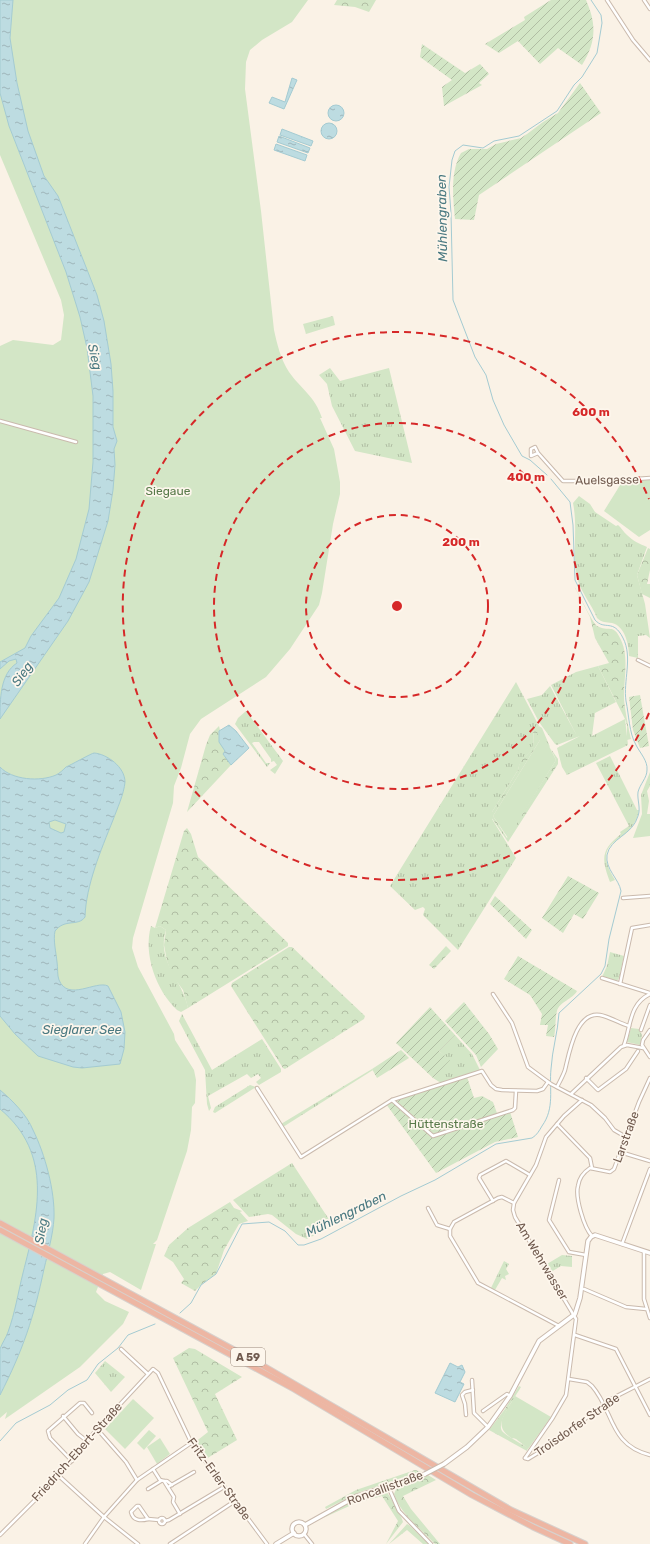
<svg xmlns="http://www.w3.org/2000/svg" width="650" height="1544" font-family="Rubik,sans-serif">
<defs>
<pattern id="grass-tufts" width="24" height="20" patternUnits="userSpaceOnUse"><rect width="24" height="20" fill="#d3e6c6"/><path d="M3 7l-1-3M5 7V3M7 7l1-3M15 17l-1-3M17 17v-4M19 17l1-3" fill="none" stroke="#b0bda3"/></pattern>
<pattern id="forest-crowns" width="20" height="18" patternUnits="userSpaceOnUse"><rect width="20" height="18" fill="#d3e6c6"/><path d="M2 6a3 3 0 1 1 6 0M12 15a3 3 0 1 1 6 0" fill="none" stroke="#b0bda3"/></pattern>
<pattern id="garden-furrows" width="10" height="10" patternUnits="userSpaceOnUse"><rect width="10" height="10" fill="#d3e6c6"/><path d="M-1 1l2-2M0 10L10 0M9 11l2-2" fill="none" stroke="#b0bda3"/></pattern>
<pattern id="water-ripples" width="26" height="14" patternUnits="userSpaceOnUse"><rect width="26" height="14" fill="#bddce1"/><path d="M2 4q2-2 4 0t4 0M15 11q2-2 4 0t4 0" fill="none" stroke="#9eb5b9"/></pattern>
</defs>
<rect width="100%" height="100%" fill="#faf2e6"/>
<g fill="url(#grass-tufts)">
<path d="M333,316l2,9 -29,9 -3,-10z"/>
<path d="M330,368l10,13 49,-13 23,95 -57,-12 -23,-45 -5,-22 -8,-9z"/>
<path d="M579,496l11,8 5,8 21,14 2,-1c4,3 5,7 9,10 6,6 13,9 20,12l-10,28 8,29 5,34 -4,-3 -8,1v22l-9,-2c0,-11 -4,-30 -17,-33 -6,-1 -10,0 -15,-5 -5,-13 -17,-27 -20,-41 -5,-24 1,-49 -4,-74z"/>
<path d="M598,666l18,36 -21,11 -3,23 33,-17 3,26 -61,30 -5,-8 -5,-19 23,-12 -23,9 -2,-1 -16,-22 -12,-23 15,-4 8,-9 27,50 -26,-51 25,-13z"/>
<path d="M516,682l23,44 -6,5c4,29 -11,19 -15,39l-26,42v7l24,39 -58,92 -35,-35 2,-6 -2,-2 -8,3 -25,-24z"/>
<path d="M246,711l37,50 -8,13 -5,-4 7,-5 -3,-4 -3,1v-3l-12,-17h-5l-2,1 14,20h4l-3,4 -32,-43 3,-6z"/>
<path d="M610,756l27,54h2c-5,36 -52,25 -24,70l-5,2c-9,-24 -9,-32 11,-48l-1,-2 9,-6 -33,-63z"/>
<path d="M650,772v14l-3,5 2,10 -2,13h-5l-1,-19z"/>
<path d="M151,926l4,2 5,-2 6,4c-10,32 17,50 22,78l-7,4 -4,-2c-21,-20 -34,-56 -26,-84z"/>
<path d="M610,952l14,4 -5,22 -2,3 -15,-4 5,-11z"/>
<path d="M182,1014l30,56 50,-31 19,30v3l-22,13 -3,-3 5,-4 -3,-4 -7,4 -4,-4 -39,22 3,12 -2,3 -2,-7 -2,-34 -26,-49z"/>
<path d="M631,1028l8,1 3,6 -2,10 -13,-3z"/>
<path d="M455,1035l17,19 8,16 -39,13 -8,-5 16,-18 -10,-9z"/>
<path d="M372,1069l1,1 -90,57 -2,-3z"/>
<path d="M250,1085l6,2 -41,26 -2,-1 2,-5z"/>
<path d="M292,1163l40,61 -1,3 -24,12 -11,-5 -24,-19 -4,-1 -19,3 -16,-17z"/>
<path d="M562,1255l10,1v11l-11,-1 -10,6 -4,-8z"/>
<path d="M504,1261l5,3 -3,5 3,5 -4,2 1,4 -4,-2 -7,12 -4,-2z"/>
<path d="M105,1361l20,16 -14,15 -16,-19z"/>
</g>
<g fill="url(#forest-crowns)">
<path d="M337,0h39l-7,12 -14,-5 -21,-2z"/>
<path d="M648,548l2,1v21l-3,14h3v14l-8,-4 -5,-19z"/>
<path d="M574,586c5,8 18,36 23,40 12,7 16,-4 24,14 8,17 3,38 3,57 0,9 5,33 7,42l-4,1v-15l-2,-6 -27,-53 11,-3 -14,-25 -5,-21z"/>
<path d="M219,726l6,25 -2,3 8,11 -44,47 19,-67 4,-10z"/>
<path d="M539,726l3,2 8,19 -10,-7 -47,76 14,22 49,-78 -5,-11 7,10v5l-50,78 -17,-25 1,-5 26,-42c3,-20 19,-10 15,-40z"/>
<path d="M187,828l4,6 7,23 90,86v3l-100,62 -5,-18 -11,-15 -5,-14 -3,-16 2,-15 -6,-4 -5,2 29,-97z"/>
<path d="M446,946l5,5 -17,18 -5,-4z"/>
<path d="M289,947h3l73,69 -1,3 -79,50 -2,-1 -52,-82 1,-3z"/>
<path d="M230,1202l4,6 8,3 -2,1 8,9 -9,3 -15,26 -8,24 -14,10 -7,7 -14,-8 3,-4 -11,-17 -9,-6 5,-11 19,-17z"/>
<path d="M189,1348l6,1 47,28 -27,17 22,46 -31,19 -12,-16 14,-11 -35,-74z"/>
<path d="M519,1386l2,1c-5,9 -25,35 -19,44 3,4 21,14 26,17l-1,3 -38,-21 16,-21z"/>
<path d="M415,1470l7,2 -62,20 -34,17 -1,-2 31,-17z"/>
<path d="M428,1475l8,5 -33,16 8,13 29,35h-5c-15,-16 -34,-29 -41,-50l3,-7z"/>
<path d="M385,1490c3,2 18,29 18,32l-17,22 12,-23 -16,-25 -26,7 -33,15 29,-17z"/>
<path d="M407,1524l2,1 20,19h-6l-16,-14 -18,14z"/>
</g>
<g fill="#d3e6c6">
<path d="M0,0h308l-16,22 -30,18 -12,10 -4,12 -1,27 16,122 13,119c3,14 7,30 15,42 12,17 26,24 33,46h-2l14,31 6,33v12l-7,30 -11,69 -3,12 -29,44 -24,28 -65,42 -11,15 -9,34 -7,18 -1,17 -40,135 -1,10 6,19 36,67 1,6 19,30 2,10 -1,23 -3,4 -1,23 -4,21 -30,89 -4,4h3l-15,46 -31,-18 -7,2 -7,18 9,9 24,11 -6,12 -43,43 -75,52 2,-7 -7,6v-1072l13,-6 40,5 8,-5 3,-25 -3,-15 -61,-145z"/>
<path d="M650,480v50l-11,7 -35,-26 18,-29z"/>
<path d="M541,730l15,30 -48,78 -15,-22 47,-76 -3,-7z"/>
<path d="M642,814h8v22l-17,2z"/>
<path d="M515,1396l36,21 -23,32c-2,-2 -9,-8 -12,-10 -4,-2 -2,1 -6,-2 -18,-13 -3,-25 5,-41z"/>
<path d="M133,1399l21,19 -29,31 -20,-20z"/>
<path d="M149,1430l7,6 -12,14 -7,-7z"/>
<path d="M160,1438l10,16 -13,10 -10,-17z"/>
</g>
<g fill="url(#garden-furrows)">
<path d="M551,0h35c11,25 10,42 -4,65l-24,-17 -18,16 -22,-23 -19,12 -14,-9 40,-24 -1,-3z"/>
<path d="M422,44l43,29 15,-9 9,10 -10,9 3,2 -38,21 -2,-19 10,-7 -32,-23z"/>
<path d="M580,83l21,30 -122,82 -5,25 -19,-1c-2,-21 -5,-47 6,-66l8,-4h18l9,-5 25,-6 6,-4 16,-12 15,-9z"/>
<path d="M640,695l9,51 -9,2 -7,-18 -4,-33z"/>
<path d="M568,876l31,17 -16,26 -9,-5 -11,19 -21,-15z"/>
<path d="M495,896l37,34 -6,9 -36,-35z"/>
<path d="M518,956l59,35c-4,8 -18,11 -20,20 -2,6 -1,18 -3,26l-8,-1 2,-11h-8l2,-11 -12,-19 -26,-16z"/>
<path d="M464,1002l25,32 9,15 -17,18 -5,-12 -31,-34z"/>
<path d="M430,1007l25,28 -16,16 11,9 -17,18 -37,-35z"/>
<path d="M401,1050l8,8 -32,20 -5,-9z"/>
<path d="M467,1077l7,21 8,-2 11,6 5,14 12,-4 8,25 -23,5 -59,31 -50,-69 11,-5z"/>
</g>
<g fill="url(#water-ripples)" stroke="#a4cbd2" fill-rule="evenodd">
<path d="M0,0h13l-3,38 7,45 11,48 16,45 14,20 39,99 7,26 7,43 2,27v36l4,14 -3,8 1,16 -2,25 -5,31 -19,61 -21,39 -68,98c0,-20 0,-45 17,-56l-1,-4 -7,2 -9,8v-7l25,-14 6,-12 28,-38 17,-39 13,-50 4,-47v-66l-6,-48 -7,-31 -14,-45 -57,-146 -9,-33z"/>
<path d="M292,78l5,2 -13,29 -15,-6 3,-6 13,5z"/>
<circle cx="336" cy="113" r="8"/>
<circle cx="329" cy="131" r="8"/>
<path d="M282,129l31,12 -2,5 -31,-11z"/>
<path d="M279,136l31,12 -2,5 -31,-11z"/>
<path d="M276,144l31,11 -2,6 -31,-11z"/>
<path d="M229,725l7,6 13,17 -18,17 -8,-11 2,-3 -6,-9v-11z"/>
<path d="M94,753c13,1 31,14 31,29 -1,12 -8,27 -12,38 -12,30 -27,65 -28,97 -7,10 -20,1 -30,14 -2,9 1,21 2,31 1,6 0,13 2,18 9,22 37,0 49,6l13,26 4,20 -1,17 -4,15 -38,4 -9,-1 -35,-11 -23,-22 -15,-18v-249c12,13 40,15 56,8 4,-2 7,-5 10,-8 3,-1 26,-14 28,-14zM55,820l11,4 -2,8 -3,1 -11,-5 -1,-6z"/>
<path d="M0,1090c12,10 27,25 33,40 12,24 22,61 21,88 -1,17 -6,34 -10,51 -10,48 -21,81 -44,126 0,-13 0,-35 0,-46 2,-6 6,-11 8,-17 7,-19 10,-39 15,-59 15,-59 31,-119 -23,-164z"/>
<path d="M450,1363l8,4 4,-2 3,7 -5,10 4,2 -9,18 -20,-9z"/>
</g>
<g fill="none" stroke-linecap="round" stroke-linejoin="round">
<g stroke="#a4cbd2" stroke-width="1">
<path d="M547,475l-17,-15 -8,-4 -18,-31 -11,-25 -7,-25 -11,-18 -22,-57 -2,-87 -2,-26 3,-27 3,-9 8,-6 20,3 11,-7 25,-5 38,-25 17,-26 8,-8 15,-24 5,-30 -1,-8 -10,-15"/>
<path d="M180,1313l11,-10 10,-18 15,-11 26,-50 27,-2 16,9 13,14h6l17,-6 80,-43 34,-16 61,-36 36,-6c5,-3 7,-7 10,-12 13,-18 7,-37 9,-57 1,-19 7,-37 8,-56l42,-39 4,-8 4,-27 12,-48c-2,-12 -16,-22 -14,-36 3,-17 26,-20 31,-39 3,-8 -1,-16 0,-24 2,-8 9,-14 9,-22 1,-9 -7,-17 -11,-25 -7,-12 -7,-30 -10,-44 -3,-20 7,-44 -3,-63 -10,-20 -18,-7 -28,-18l-20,-40 -2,-55 -3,-23 -19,-23"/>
<path d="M0,1441l16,-18 34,-18 18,-15 19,-10 11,-16 20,-16 10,-13 27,-11"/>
</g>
<g stroke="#cabaad" stroke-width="4.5">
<g id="minor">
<path d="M607,0l26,40 17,20"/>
<path d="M644,0l6,9"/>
<path d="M0,421l76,21"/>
<path d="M538,453l-7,3v-7l4,-2 3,6 25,28h45l42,-3"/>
<path d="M638,660l12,6"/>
<path d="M623,898l27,-2"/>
<path d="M602,978l48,15"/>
<path d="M620,984l12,-56 18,-3"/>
<path d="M493,994l19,29 16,44 23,17 40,21 14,13 9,12 12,7"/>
<path d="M641,1030l9,-25"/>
<path d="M650,1030l-7,10 -1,5 8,12"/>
<path d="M624,1045c7,-19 5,-41 26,-51"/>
<path d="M586,1078l12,12 28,-21 12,-18"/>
<path d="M557,1087c3,-6 6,-11 8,-17 4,-16 11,-59 35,-55 10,2 19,8 29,11"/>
<path d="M257,1088l44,69 91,-57 84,-27 6,-2 9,14 5,4 6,1 35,1 6,-2 5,-7"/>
<path d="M571,1094l50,-47 6,-2 16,3"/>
<path d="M392,1100l41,36 80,-26 2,-2 1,-17"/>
<path d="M557,1124l33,34 2,10"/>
<path d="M620,1152l30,9"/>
<path d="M559,1180l-10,40 20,32 17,3"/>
<path d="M493,1201l-14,-23 1,-3 26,-14 24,14"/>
<path d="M514,1203l-12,-6 -4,1 -44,24 -4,7v7l28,47 81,43"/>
<path d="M428,1208l9,17 13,4"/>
<path d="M592,1236c-8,-8 -17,-39 -14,-50 1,-8 6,-14 12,-18l20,4 4,-3 25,-67 11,-24"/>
<path d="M622,1244l28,-75"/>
<path d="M644,1252v47l6,19"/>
<path d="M584,1289l42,18 20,2"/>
<path d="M575,1335l41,14 34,66"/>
<path d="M121,1349l27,25"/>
<path d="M569,1379l18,3 5,4c22,25 17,59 58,69"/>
<path d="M472,1380l2,33 14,14"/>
<path d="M483,1411l24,-17 3,2"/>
<path d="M466,1415l-1,-11 -3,-9 3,-3 8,-2"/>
<path d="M63,1416l15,18 9,7"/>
<path d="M97,1429l29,33 11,18"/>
<path d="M525,1458l27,-39 14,-24 10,-76 -61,-102 -2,-7 1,-7 22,-38 10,-28 18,-21 18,-16"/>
<path d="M525,1458l3,1 23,-14 60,-46 39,-20"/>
<path d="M72,1461l-22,-23 -2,-7 32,-28h4l8,10"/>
<path d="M153,1469l7,11 4,1 10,16 -1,5 7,12"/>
<path d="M59,1476l45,41 34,27"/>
<path d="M164,1481h3l5,4"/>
<path d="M388,1486l11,25 32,33"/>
<path d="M168,1487l26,-15"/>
<path d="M148,1489l13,-8"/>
<path d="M137,1506h2l9,13c-7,2 -15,2 -17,-7z"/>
<circle cx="162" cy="1521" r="3"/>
<path d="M148,1519l11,1"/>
<path d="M165,1521l4,-1 55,-33"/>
<path d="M304,1534l8,10"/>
<path d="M0,1535l59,-59 38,-47 56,-60 5,4 33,69 76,102"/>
<path d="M85,1544l19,-27 33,-37 54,-37"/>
<path d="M170,1544l65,-43"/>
</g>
</g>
<g stroke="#cabaad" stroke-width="5.5">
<g id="tertiary">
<path d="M444,1464l23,-17 21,-20 22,-31 29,-55 36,-27 5,-16 8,-57 3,-4 4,-2 55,18"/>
<circle cx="299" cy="1529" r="7"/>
<path d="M305,1525l52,-29 68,-22"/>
<path d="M276,1544l18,-11"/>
</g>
</g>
<g stroke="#d7d1cd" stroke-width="7">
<g id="motorway">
<path d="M0,1223l260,141 251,146 74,34"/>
<path d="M0,1230l294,159 178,106 61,32 37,17"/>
</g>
</g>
<use href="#minor" stroke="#fff" stroke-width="2.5"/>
<use href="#tertiary" stroke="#fff" stroke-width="3.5"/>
<use href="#motorway" stroke="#edb6a3" stroke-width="5"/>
<g stroke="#cabaad" stroke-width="5.5" stroke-linecap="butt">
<path id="tertiary-bridge" d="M425,1474l19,-10"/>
</g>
<use href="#tertiary-bridge" stroke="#fff" stroke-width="3.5"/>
</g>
<g fill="none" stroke="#d62828" stroke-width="2" stroke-dasharray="7 5">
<circle cx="397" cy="606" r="91"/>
<circle cx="397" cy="606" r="183"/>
<path d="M649 713A274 274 0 1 1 649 499"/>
</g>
<g text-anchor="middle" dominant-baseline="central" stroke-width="3.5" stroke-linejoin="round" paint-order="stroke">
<rect fill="#fdf6ec" stroke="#9a897d" stroke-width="1" x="231" y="1348" width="34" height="18" rx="3"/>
<g font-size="11" font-weight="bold" fill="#705a4e">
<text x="248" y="1357">A 59</text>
</g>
<g font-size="12" fill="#705a4e" stroke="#fdf6ec">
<text transform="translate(607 480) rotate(-1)">Auelsgasse</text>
<text transform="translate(626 1137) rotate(-70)">Larstraße</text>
<text transform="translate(542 1261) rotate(59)">Am Wehrwasser</text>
<text transform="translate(577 1425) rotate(-35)">Troisdorfer Straße</text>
<text transform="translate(77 1452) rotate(-48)">Friedrich-Ebert-Straße</text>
<text transform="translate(219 1479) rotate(54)">Fritz-Erler-Straße</text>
<text transform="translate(385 1488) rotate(-20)">Roncallistraße</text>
</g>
<g font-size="12" fill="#587a4a" stroke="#fdf6ec">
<text x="168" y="491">Siegaue</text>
<text x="446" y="1124">Hüttenstraße</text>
</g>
<g font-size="13" font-style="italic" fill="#4a7981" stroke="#fdf6ec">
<text transform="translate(442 218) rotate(-91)">Mühlengraben</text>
<text transform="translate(95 357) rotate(78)">Sieg</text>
<text transform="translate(22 674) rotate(-54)">Sieg</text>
<text x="82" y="1029">Sieglarer See</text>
<text transform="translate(346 1214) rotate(-26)">Mühlengraben</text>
<text transform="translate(41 1231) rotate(-80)">Sieg</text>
</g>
</g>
<circle cx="397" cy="606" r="6" fill="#d62828" stroke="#fdf6ec" stroke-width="2"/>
<g font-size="12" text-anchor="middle" font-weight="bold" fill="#d62828" stroke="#fdf6ec" stroke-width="3.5" stroke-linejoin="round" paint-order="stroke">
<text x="591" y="416">600 m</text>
<text x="526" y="481">400 m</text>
<text x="461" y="546">200 m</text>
</g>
</svg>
